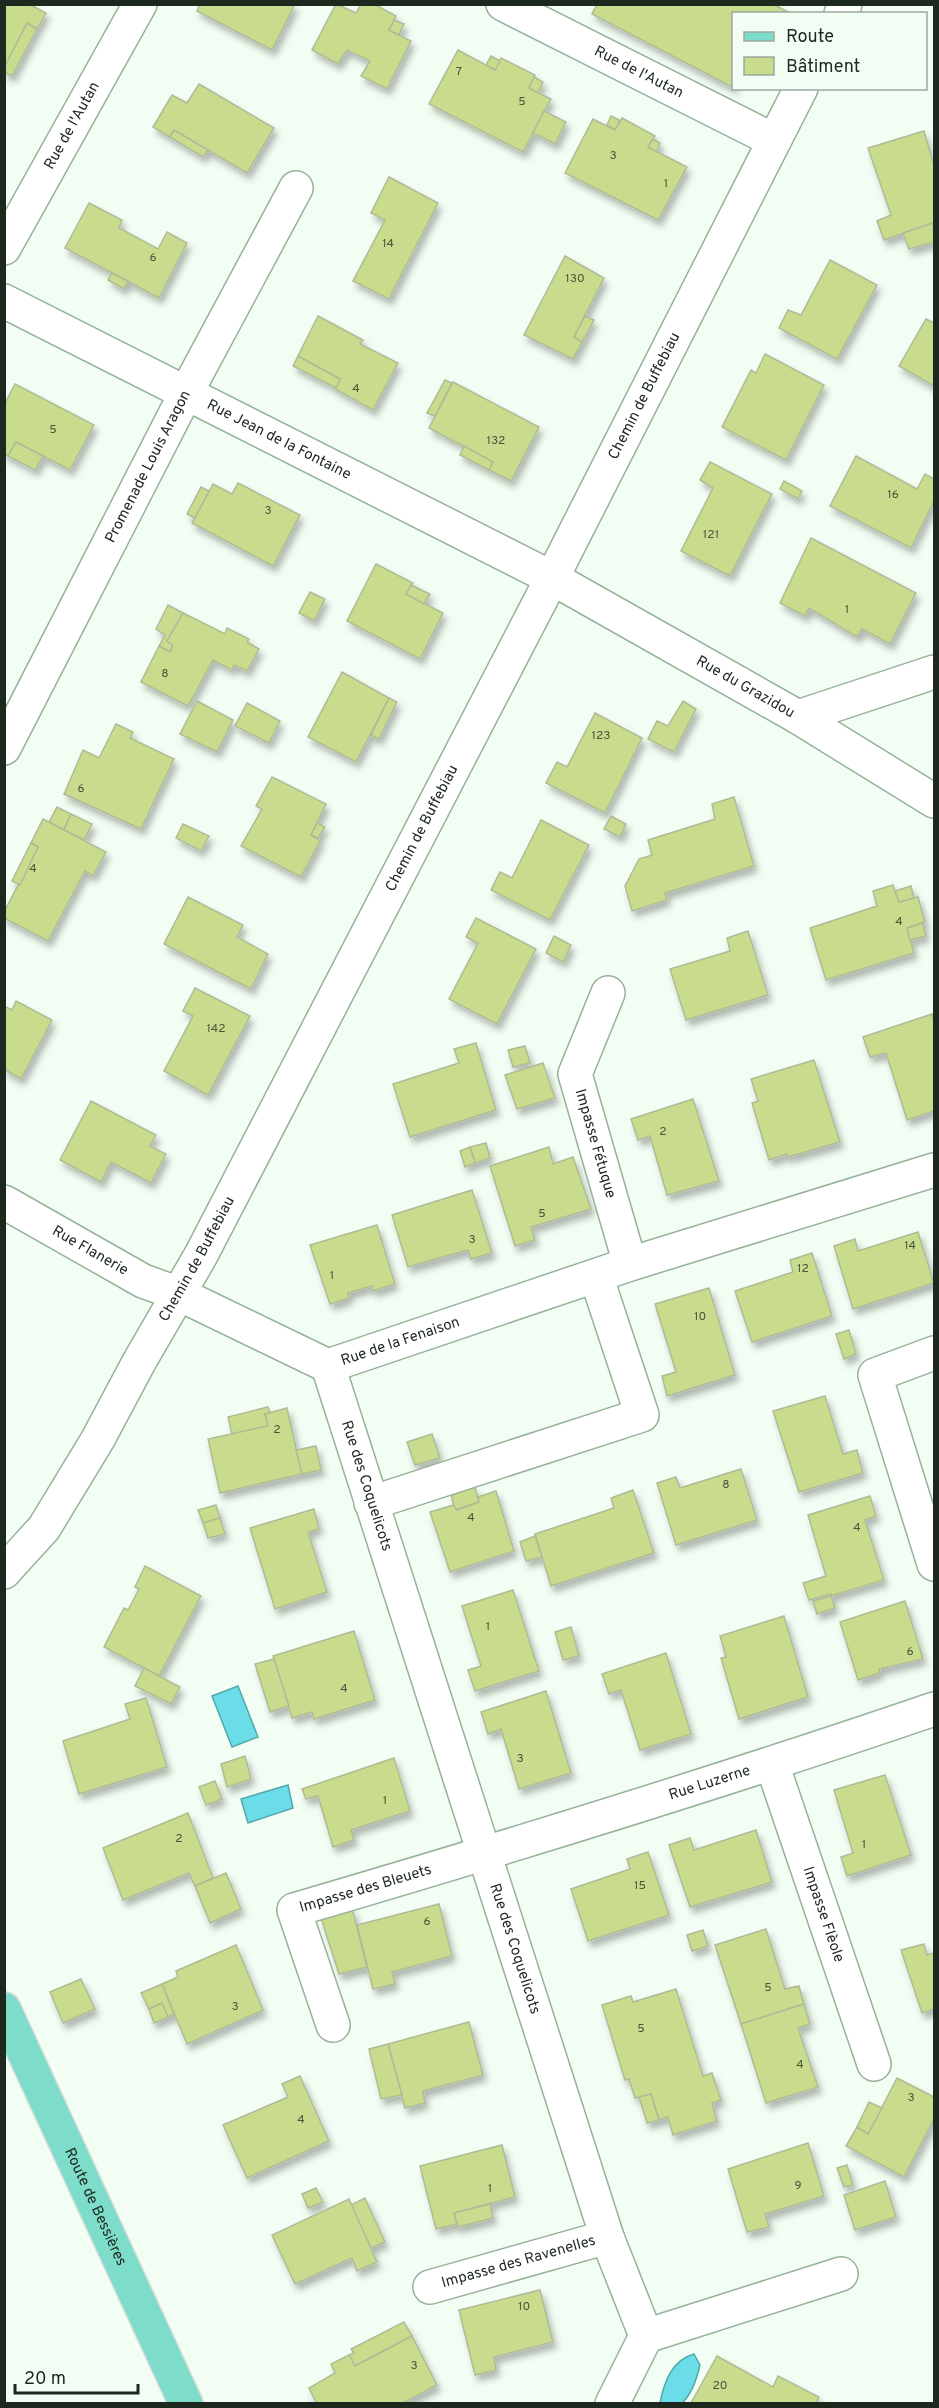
<svg xmlns="http://www.w3.org/2000/svg" width="939" height="2408" font-family="Overpass,sans-serif">
<defs>
<filter id="shadow"><feDropShadow dx="3.5" dy="6" stdDeviation="3" flood-color="#0004"/></filter>
</defs>
<rect width="100%" height="100%" fill="#f2fef3"/>
<g fill="#6bdde8" stroke="#54a7ab" stroke-width="1.5">
<path d="M238,1686l20,51 -26,10 -20,-51z"/>
<path d="M288,1785l5,23 -45,15 -7,-24z"/>
<path d="M694,2354l6,11c-3,13 -8,29 -18,38h-22c4,-21 12,-43 34,-49z"/>
</g>
<g fill="#c9db8c" stroke="#b1ba97" stroke-width="1.5" filter="url(#shadow)">
<path d="M4,4h25l17,9 -9,16 -10,-6 -23,45z"/>
<path d="M200,4h95l-23,46 -75,-39z"/>
<path d="M336,4l20,9 5,-9h13l22,12 -7,14 22,11 -24,48 -26,-13 9,-15 -23,-11 -9,14 -26,-14z"/>
<path d="M597,4h176l17,9 -56,1v74l-142,-74z"/>
<path d="M394,20l10,4 -5,11 -10,-5z"/>
<path d="M27,23l10,6 -25,47 -8,-4v-4z"/>
<path d="M458,50l37,20 6,-12 34,17 -6,13 22,11 -28,53 -94,-48z"/>
<path d="M491,56l9,5 -5,9 -9,-5z"/>
<path d="M534,77l9,5 -5,11 -9,-5z"/>
<path d="M199,84l75,44 -27,45 -70,-41 -3,-2 -4,7 -17,-10 19,-32 15,8z"/>
<path d="M544,111l22,11 -11,22 -22,-11z"/>
<path d="M611,116l10,5 -6,9 -8,-5z"/>
<path d="M622,118l33,18 -7,11 39,20 -29,53 -93,-47 28,-54 22,11z"/>
<path d="M174,130l34,20 -5,7 -33,-20z"/>
<path d="M924,131l10,34v62l-1,-4 -49,17 -7,-19 14,-6 -23,-67z"/>
<path d="M653,139l7,4 -3,9 -9,-5z"/>
<path d="M389,177l49,26 -49,96 -36,-18 32,-61 -14,-7z"/>
<path d="M89,203l33,17 -3,8 39,21 9,-17 20,11 -28,55 -94,-50z"/>
<path d="M933,223l1,19 -25,7 -6,-16z"/>
<path d="M565,256l39,22 -30,59 8,5 -9,17 -49,-24z"/>
<path d="M830,260l47,25 -40,74 -58,-31 9,-18 13,5z"/>
<path d="M112,273l16,8 -4,8 -16,-9z"/>
<path d="M318,316l45,24 -3,4 38,19 -25,47 -38,-21 5,-10 -42,-23z"/>
<path d="M585,316l9,4 -12,22 -8,-5z"/>
<path d="M926,319l8,4v63l-35,-20z"/>
<path d="M765,354l59,31 -38,75 -64,-33 29,-57 5,3z"/>
<path d="M298,356l42,23 -4,9 -43,-22z"/>
<path d="M445,380l7,3 -17,33 -8,-3z"/>
<path d="M453,382l86,45 -28,54 -22,-11 4,-8 -64,-34z"/>
<path d="M15,384l79,41 -24,45 -54,-28 -8,14 -4,-1v-50z"/>
<path d="M16,442l27,14 -8,14 -27,-14z"/>
<path d="M464,446l29,16 -4,8 -29,-15z"/>
<path d="M856,456l61,33 8,-15 9,5v22l-23,47 -81,-42z"/>
<path d="M710,462l62,32 -42,82 -49,-25 32,-63 -13,-8z"/>
<path d="M784,481l18,10 -4,8 -18,-10z"/>
<path d="M238,483l62,32 -27,51 -81,-43 21,-39 19,10z"/>
<path d="M201,487l8,4 -14,27 -8,-4z"/>
<path d="M811,538l105,55 -26,51 -28,-15 -5,8 -48,-29 -4,8 -25,-13z"/>
<path d="M376,564l37,19 -7,11 37,19 -23,46 -73,-38z"/>
<path d="M411,585l19,9 -6,10 -18,-10z"/>
<path d="M310,592l15,7 -11,22 -15,-8z"/>
<path d="M168,605l15,8 -16,28 6,4 -3,7 -11,-6 6,-11 -9,-6z"/>
<path d="M183,613l42,21 2,-6 22,11 -2,3 12,7 -12,22 -13,-6 -2,5 -19,-10 -25,46 -47,-24 18,-36 11,6 3,-7 -6,-4z"/>
<path d="M342,672l47,26 -33,64 -48,-25z"/>
<path d="M389,698l8,4 -18,37 -8,-4z"/>
<path d="M197,701l36,19 -16,32 -37,-18z"/>
<path d="M683,701l13,8 -22,43 -26,-13 9,-18 11,5z"/>
<path d="M247,703l33,18 -11,22 -34,-17z"/>
<path d="M595,713l47,25 -37,75 -59,-30 11,-21 10,5z"/>
<path d="M116,724l17,8 -3,6 44,21 -33,70 -77,-35 19,-44 16,8z"/>
<path d="M272,777l54,27 -15,31 9,6 -19,36 -60,-31 21,-37 -6,-3z"/>
<path d="M734,797l20,69 -89,27 2,7 -35,11 -7,-25 14,-27 13,-4 -4,-15 67,-21 -3,-15z"/>
<path d="M57,807l14,7 -7,16 -15,-8z"/>
<path d="M71,814l21,10 -8,16 -20,-10z"/>
<path d="M611,816l15,8 -6,13 -16,-8z"/>
<path d="M43,819l63,33 -13,24 -8,-5 -37,70 -44,-23v-6l34,-65 -7,-4z"/>
<path d="M541,820l48,25 -39,75 -59,-30 9,-18 12,6z"/>
<path d="M317,823l8,4 -7,11 -7,-3z"/>
<path d="M183,824l26,12 -8,15 -25,-13z"/>
<path d="M31,843l7,4 -18,38 -8,-4z"/>
<path d="M893,885l6,17 19,-5 7,25 -18,6 7,25 -88,27 -16,-52 67,-22 -4,-15z"/>
<path d="M911,886l3,12 -15,4 -4,-11z"/>
<path d="M188,897l55,28 -6,12 31,17 -17,35 -87,-45z"/>
<path d="M476,918l60,31 -39,75 -48,-25 29,-56 -12,-6z"/>
<path d="M923,923l3,13 -16,4 -3,-12z"/>
<path d="M748,931l20,64 -82,25 -16,-51 60,-18 -3,-13z"/>
<path d="M554,936l17,9 -8,17 -17,-9z"/>
<path d="M195,988l55,28 -42,79 -44,-24 29,-55 -10,-5z"/>
<path d="M16,1001l36,19 -31,59 -17,-10v-63l8,4z"/>
<path d="M932,1014l2,8v89l-27,9 -21,-67 -16,4 -7,-20z"/>
<path d="M476,1043l20,67 -86,27 -17,-53 66,-21 -5,-14z"/>
<path d="M525,1046l5,17 -17,4 -5,-17z"/>
<path d="M814,1060l26,82 -52,15 -1,-3 -18,6 -17,-57 6,-2 -7,-22z"/>
<path d="M543,1063l12,35 -38,11 -12,-34z"/>
<path d="M693,1099l26,82 -52,14 -17,-59 -12,4 -7,-21z"/>
<path d="M91,1101l65,34 -6,11 16,8 -15,29 -40,-21 -10,20 -41,-22z"/>
<path d="M486,1143l4,15 -15,5 -5,-16z"/>
<path d="M470,1147l5,16 -10,4 -5,-16z"/>
<path d="M549,1147l4,17 20,-7 18,52 -60,18 4,13 -20,6 -25,-80z"/>
<path d="M472,1190l20,63 -21,6 -3,-9 -60,17 -16,-52z"/>
<path d="M377,1225l18,59 -22,7 -1,-5 -24,7 1,5 -19,6 -20,-59z"/>
<path d="M918,1232l16,51 -81,26 -19,-63 21,-7 3,12z"/>
<path d="M812,1253l20,63 -80,26 -17,-51 58,-19 -3,-12z"/>
<path d="M709,1288l26,87 -68,21 -5,-20 14,-4 -21,-68z"/>
<path d="M849,1330l7,24 -12,5 -8,-25z"/>
<path d="M825,1396l18,58 14,-4 6,23 -64,19 -26,-81z"/>
<path d="M268,1407l2,5 -5,2 3,12 -36,8 -4,-17z"/>
<path d="M287,1408l15,66 -82,19 -12,-54 60,-13 -3,-12z"/>
<path d="M432,1434l8,24 -25,7 -8,-23z"/>
<path d="M316,1446l5,24 -19,4 -6,-24z"/>
<path d="M741,1469l16,51 -81,25 -19,-62 19,-6 4,11z"/>
<path d="M475,1487l4,15 -24,8 -4,-15z"/>
<path d="M633,1490l21,63 -103,33 -16,-52 79,-26 -3,-10z"/>
<path d="M496,1491l18,60 -64,21 -20,-60 23,-7 4,5 22,-8 -1,-5z"/>
<path d="M870,1496l6,20 -11,4 19,60 -53,16v-2l-22,6 -6,-17 23,-7 -18,-61z"/>
<path d="M216,1505l4,13 -17,5 -5,-13z"/>
<path d="M314,1509l5,20 -11,3 19,60 -52,17 -25,-81z"/>
<path d="M220,1518l5,16 -17,4 -5,-15z"/>
<path d="M535,1536l7,21 -16,4 -6,-19z"/>
<path d="M145,1566l56,30 -42,80 -55,-29 20,-39 4,2 11,-21 -4,-2z"/>
<path d="M513,1590l26,81 -64,20 -7,-21 13,-4 -19,-60z"/>
<path d="M831,1596l4,12 -18,6 -4,-13z"/>
<path d="M905,1601l18,58 -44,10 1,4 -22,7 -18,-58z"/>
<path d="M784,1616l24,81 -69,22 -18,-61 5,-1 -6,-21z"/>
<path d="M571,1627l8,29 -16,4 -8,-28z"/>
<path d="M354,1631l21,69 -61,19 -2,-7 -20,6 -19,-62z"/>
<path d="M666,1653l25,81 -51,16 -19,-60 -12,4 -7,-20z"/>
<path d="M274,1659l15,47 -19,6 -15,-48z"/>
<path d="M144,1668l36,19 -9,17 -36,-18z"/>
<path d="M546,1691l25,82 -52,16 -18,-60 -13,5 -7,-22z"/>
<path d="M146,1698l21,69 -88,27 -16,-53 67,-22 -5,-15z"/>
<path d="M245,1756l6,23 -24,8 -6,-23z"/>
<path d="M394,1758l16,53 -59,19 3,10 -21,7 -15,-51 -12,3 -4,-10z"/>
<path d="M885,1775l26,80 -64,21 -6,-19 12,-4 -19,-63z"/>
<path d="M215,1781l7,18 -16,6 -7,-18z"/>
<path d="M188,1813l25,65 -18,8 -6,-13 -66,27 -20,-52z"/>
<path d="M756,1830l16,52 -82,25 -21,-62 21,-7 4,12z"/>
<path d="M648,1852l21,63 -81,26 -17,-52 59,-20 -3,-10z"/>
<path d="M226,1873l15,36 -31,14 -15,-37z"/>
<path d="M439,1904l13,52 -60,16 3,12 -22,5 -16,-64z"/>
<path d="M352,1908l15,59 -28,7 -18,-56z"/>
<path d="M766,1929l19,60 14,-3 5,18 -63,20 -26,-79z"/>
<path d="M703,1930l5,16 -16,5 -5,-16z"/>
<path d="M924,1944l3,11 7,-2v56l-12,4 -21,-63z"/>
<path d="M236,1945l27,65 -76,34 -25,-60 16,-7 -2,-6z"/>
<path d="M81,1979l14,30 -32,14 -13,-31z"/>
<path d="M162,1984l12,30 -6,3 -6,-14 -13,6 -8,-16z"/>
<path d="M676,1989l27,87 9,-3 9,27 -9,3 5,18 -44,14 -5,-18 -9,3 -8,-26 -16,4 -6,-19 -4,1 -23,-75 29,-9 2,6z"/>
<path d="M162,2003l6,14 -14,6 -5,-14z"/>
<path d="M804,2004l6,20 -12,4 20,59 -52,16 -25,-79z"/>
<path d="M469,2022l14,53 -60,16 2,12 -20,5 -17,-64z"/>
<path d="M388,2044l14,51 -21,4 -12,-50z"/>
<path d="M300,2076l29,65 -82,37 -24,-53 65,-28 -6,-13z"/>
<path d="M897,2078l37,19v22l-30,58 -58,-31 11,-19 11,7z"/>
<path d="M651,2094l8,26 -12,3 -8,-26z"/>
<path d="M869,2102l13,6 -14,26 -11,-7z"/>
<path d="M808,2143l16,53 -59,18 4,13 -22,5 -19,-63z"/>
<path d="M502,2145l13,52 -61,16 3,11 -21,5 -16,-63z"/>
<path d="M847,2165l6,20 -9,2 -7,-19z"/>
<path d="M885,2181l11,36 -41,13 -11,-35z"/>
<path d="M316,2188l7,14 -15,6 -6,-14z"/>
<path d="M365,2198l20,44 -14,6 -20,-43z"/>
<path d="M349,2199l28,63 -20,9 -5,-13 -57,26 -23,-49z"/>
<path d="M490,2204l3,14 -35,9 -4,-14z"/>
<path d="M540,2290l13,52 -59,15 2,13 -21,5 -16,-65z"/>
<path d="M404,2322l8,14 -57,30 -6,-11 5,-2 -3,-4z"/>
<path d="M412,2336l25,49 -36,19h-84l-8,-16 26,-15 -4,-9 18,-9 6,11z"/>
<path d="M717,2356l56,31 5,-11 41,21 -3,7 -125,-1z"/>
</g>
<g fill="none" stroke-linecap="round" stroke-linejoin="round">
<g stroke="#96b298" stroke-width="36">
<g id="minor">
<path id="s1" d="M503,4l270,136"/>
<path d="M841,14l4,-10"/>
<path id="s2" d="M4,248l136,-244"/>
<path id="s3" d="M4,301l548,277 246,139 136,84"/>
<path d="M798,717l136,-45"/>
<path id="s4" d="M4,748l182,-355 110,-205"/>
<path id="s5" d="M608,993l-33,81 55,190"/>
<path id="s6" d="M4,1202l139,79 36,13 149,72 302,-102 304,-94"/>
<path d="M934,1353l-59,22 59,189"/>
<path id="s7" d="M328,1366l279,871 39,99 195,-62"/>
<path d="M371,1503l271,-88 -46,-139"/>
<path id="s8" d="M4,1572l40,-44 54,-89 41,-77 62,-107 351,-677 249,-490"/>
<path id="s9" d="M772,1764l102,300"/>
<path id="s10" d="M333,2025l-39,-115c215,-63 429,-129 640,-201"/>
<path id="s11" d="M430,2287l177,-50"/>
<path d="M612,2404l34,-68"/>
</g>
</g>
<g stroke="#dbdddb" stroke-width="36">
<g id="major">
<path id="s12" d="M4,2009l182,395"/>
</g>
</g>
<use href="#minor" stroke="#fff" stroke-width="33"/>
<use href="#major" stroke="#7ddcca" stroke-width="33"/>
</g>
<g text-anchor="middle" dominant-baseline="central" stroke-width="4.5" stroke-linejoin="round" paint-order="stroke">
<g font-size="12" fill="#48553a">
<text x="459" y="72">7</text>
<text x="522" y="102">5</text>
<text x="613" y="156">3</text>
<text x="666" y="184">1</text>
<text x="388" y="244">14</text>
<text x="153" y="258">6</text>
<text x="575" y="279">130</text>
<text x="356" y="389">4</text>
<text x="53" y="430">5</text>
<text x="496" y="441">132</text>
<text x="893" y="495">16</text>
<text x="268" y="511">3</text>
<text x="711" y="535">121</text>
<text x="847" y="610">1</text>
<text x="165" y="674">8</text>
<text x="601" y="736">123</text>
<text x="81" y="789">6</text>
<text x="33" y="869">4</text>
<text x="899" y="922">4</text>
<text x="216" y="1029">142</text>
<text x="663" y="1132">2</text>
<text x="542" y="1214">5</text>
<text x="472" y="1240">3</text>
<text x="910" y="1246">14</text>
<text x="803" y="1269">12</text>
<text x="332" y="1276">1</text>
<text x="700" y="1317">10</text>
<text x="277" y="1430">2</text>
<text x="726" y="1485">8</text>
<text x="471" y="1518">4</text>
<text x="857" y="1528">4</text>
<text x="488" y="1627">1</text>
<text x="910" y="1652">6</text>
<text x="344" y="1689">4</text>
<text x="520" y="1759">3</text>
<text x="385" y="1801">1</text>
<text x="179" y="1839">2</text>
<text x="864" y="1845">1</text>
<text x="640" y="1886">15</text>
<text x="427" y="1922">6</text>
<text x="768" y="1988">5</text>
<text x="235" y="2007">3</text>
<text x="641" y="2029">5</text>
<text x="800" y="2065">4</text>
<text x="911" y="2098">3</text>
<text x="301" y="2120">4</text>
<text x="798" y="2186">9</text>
<text x="490" y="2189">1</text>
<text x="524" y="2307">10</text>
<text x="414" y="2366">3</text>
<text x="720" y="2386">20</text>
</g>
<g font-size="15" fill="#1d281e" stroke="#f2fef3">
<text stroke="none"><textPath href="#s1" startOffset="152">Rue de l'Autan</textPath></text>
<text stroke="none"><textPath href="#s2" startOffset="140">Rue de l'Autan</textPath></text>
<text stroke="none"><textPath href="#s8" startOffset="1341">Chemin de Buffebiau</textPath></text>
<text stroke="none"><textPath href="#s3" startOffset="308">Rue Jean de la Fontaine</textPath></text>
<text stroke="none"><textPath href="#s4" startOffset="316">Promenade Louis Aragon</textPath></text>
<text stroke="none"><textPath href="#s3" startOffset="836">Rue du Grazidou</textPath></text>
<text stroke="none"><textPath href="#s8" startOffset="855">Chemin de Buffebiau</textPath></text>
<text stroke="none"><textPath href="#s5" startOffset="160">Impasse Fétuque</textPath></text>
<text stroke="none"><textPath href="#s6" startOffset="99">Rue Flanerie</textPath></text>
<text stroke="none"><textPath href="#s8" startOffset="369">Chemin de Buffebiau</textPath></text>
<text stroke="none"><textPath href="#s6" startOffset="440">Rue de la Fenaison</textPath></text>
<text stroke="none"><textPath href="#s7" startOffset="126">Rue des Coquelicots</textPath></text>
<text stroke="none"><textPath href="#s10" startOffset="556">Rue Luzerne</textPath></text>
<text stroke="none"><textPath href="#s10" startOffset="196">Impasse des Bleuets</textPath></text>
<text stroke="none"><textPath href="#s9" startOffset="159">Impasse Flèole</textPath></text>
<text stroke="none"><textPath href="#s7" startOffset="612">Rue des Coquelicots</textPath></text>
<text stroke="none"><textPath href="#s12" startOffset="218">Route de Bessières</textPath></text>
<text stroke="none"><textPath href="#s11" startOffset="92">Impasse des Ravenelles</textPath></text>
</g>
</g>
<rect width="939" height="2408" fill="none" stroke="#1d281e" stroke-width="12"/>
<rect x="732" y="12" width="195" height="78" fill="#f2fef3" stroke="#9da89e" stroke-width="1.5"/>
<rect x="744" y="32" width="30" height="9" fill="#7ddcca" stroke="#9da89e" stroke-width="1.5"/>
<text x="786" y="42" font-size="18" fill="#1d281e">Route</text>
<rect x="744" y="57" width="30" height="18" fill="#c9db8c" stroke="#9da89e" stroke-width="1.5"/>
<text x="786" y="72" font-size="18" fill="#1d281e">Bâtiment</text>
<path d="M15 2384v9h123v-9" fill="none" stroke="#1d281e" stroke-width="3"/>
<text x="24" y="2384" font-size="18" fill="#1d281e" stroke="#f2fef3" stroke-width="4.5" paint-order="stroke">20 m</text>
</svg>
